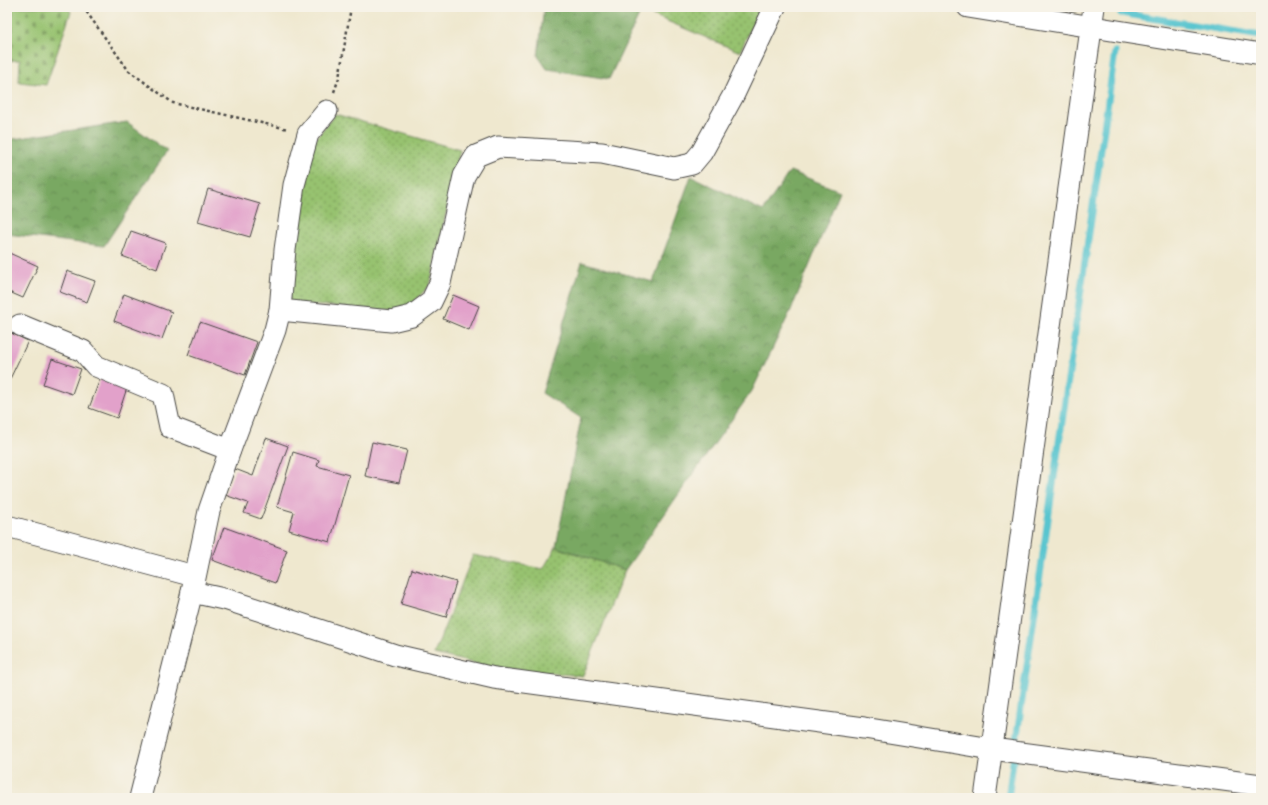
<svg xmlns="http://www.w3.org/2000/svg" width="1268" height="805" font-family="Dekko,sans-serif">
<defs>
<pattern id="grass-dots" width="8" height="8" patternUnits="userSpaceOnUse"><rect width="8" height="8" fill="#97c26f"/><path d="M2 2h.1M6 6h.1" fill="none" stroke="#7b9e5b" stroke-width="1.8" stroke-linecap="round"/></pattern>
<pattern id="forest-crowns" width="20" height="18" patternUnits="userSpaceOnUse"><rect width="20" height="18" fill="#79a862"/><path d="M2 6a3 3 0 1 1 6 0M12 15a3 3 0 1 1 6 0" fill="none" stroke="#638951"/></pattern>
<pattern id="cemetery-stones" width="16" height="16" patternUnits="userSpaceOnUse"><rect width="16" height="16" fill="#97c26f"/><path d="M2 7V4a2 2 0 0 1 4 0v3zM10 15v-3a2 2 0 0 1 4 0v3z" fill="#7b9e5b"/></pattern>
</defs>
<rect width="100%" height="100%" fill="#f7f3e8"/>
<filter id="ink" filterUnits="userSpaceOnUse"><feTurbulence type="fractalNoise" baseFrequency=".025" numOctaves="2"/><feDisplacementMap in="SourceGraphic" scale="8" xChannelSelector="R" yChannelSelector="G"/><feConvolveMatrix kernelMatrix="1 2 1 2 8 2 1 2 1" color-interpolation-filters="sRGB"/></filter>
<filter id="wash" filterUnits="userSpaceOnUse"><feTurbulence type="fractalNoise" baseFrequency=".012" numOctaves="4" result="noise"/><feDisplacementMap in="SourceGraphic" scale="16" xChannelSelector="R" yChannelSelector="G"/><feGaussianBlur stdDeviation="0.9" result="paint"/><feColorMatrix in="noise" values="0 0 0 0 0 0 0 0 0 0 0 0 0 0 0 0 0 1.4 0 .05"/><feComposite in="paint" operator="in"/></filter>
<g filter="url(#wash)">
<rect width="100%" height="100%" fill="#efe8cf"/>
<g fill="url(#grass-dots)" stroke="#61764d">
<path d="M643,7h117l-20,45 -99,-42z"/>
<path d="M335,114l125,36 -30,135 -26,27 -118,-9 25,-158z"/>
<path d="M556,547l69,23 -42,106 -93,-9 -56,-13 39,-99 70,14z"/>
</g>
<g fill="url(#forest-crowns)" stroke="#526a46">
<path d="M544,7h99l-34,72 -62,-10 -9,-13z"/>
<path d="M127,122l40,29 -63,95 -97,-12v-94z"/>
<path d="M790,171l50,20 -48,117 -40,83 -127,179 -69,-23 25,-129 -39,-25 40,-131 71,20 38,-106 72,35z"/>
</g>
<path fill="url(#cemetery-stones)" stroke="#61764d" d="M7,7h60l4,5 -25,73 -27,-3 1,-22 -13,1z"/>
<g fill="none" stroke-linecap="round" stroke-linejoin="round">
<g stroke="#58c5cf" stroke-width="7">
<path d="M1121,13l140,23"/>
<path d="M1008,798l107,-746"/>
</g>
</g>
<g id="blocks">
<g fill="#e2a1ca">
<path d="M208,189l52,15 -10,33 -52,-15z"/>
<path d="M131,231l35,12 -9,26 -35,-13z"/>
<path d="M7,252l31,14 -15,32 -16,-7z"/>
<path d="M67,271l28,10 -8,21 -27,-10z"/>
<path d="M124,294l48,18 -10,27 -48,-18z"/>
<path d="M453,295l26,11 -10,24 -26,-11z"/>
<path d="M200,322l57,20 -12,33 -57,-20z"/>
<path d="M7,331l21,10 -19,40 -2,-1z"/>
<path d="M52,359l29,10 -9,25 -29,-10z"/>
<path d="M100,379l27,9 -10,30 -28,-10z"/>
<path d="M266,438l22,8 -27,73 -17,-6 4,-10 -23,-8 10,-26 18,7z"/>
<path d="M372,442l35,8 -8,33 -34,-7z"/>
<path d="M293,452l26,8 -2,6 32,9 -19,67 -41,-12 5,-18 -17,-5z"/>
<path d="M224,527l63,23 -12,33 -63,-23z"/>
<path d="M412,569l44,13 -10,35 -45,-13z"/>
</g>
</g>
</g>
<g filter="url(#ink)">
<use href="#blocks" fill-opacity="0" stroke="#484744" stroke-width="1"/>
<g fill="none" stroke-linecap="round" stroke-linejoin="round">
<g stroke="#484744" stroke-width="23">
<g id="minor">
<path d="M968,7l293,47"/>
<path d="M280,310l111,11 21,-5 19,-14 9,-19 24,-107 12,-20 22,-9 104,6 72,15 18,-4 10,-12 32,-58 41,-87"/>
<path d="M20,325l63,26 13,15 67,28 7,33 60,23"/>
<path d="M7,526l187,50"/>
<path d="M192,592l36,8 167,55 99,23 370,50 128,21 269,36"/>
<path d="M140,798l52,-206 17,-81 21,-61 45,-120 5,-20 5,-60 9,-65 14,-51 19,-23"/>
<path d="M985,798l109,-791"/>
</g>
</g>
<g stroke="#484744" stroke-width="2.5" stroke-dasharray="3 3" stroke-linecap="butt">
<path d="M83,7l46,64 44,32 115,26"/>
<path d="M334,92l5,-14 12,-71"/>
</g>
<use href="#minor" stroke="#fff" stroke-width="21"/>
</g>
</g>
<rect width="1268" height="805" fill="none" stroke="#f7f3e8" stroke-width="24"/>
</svg>
